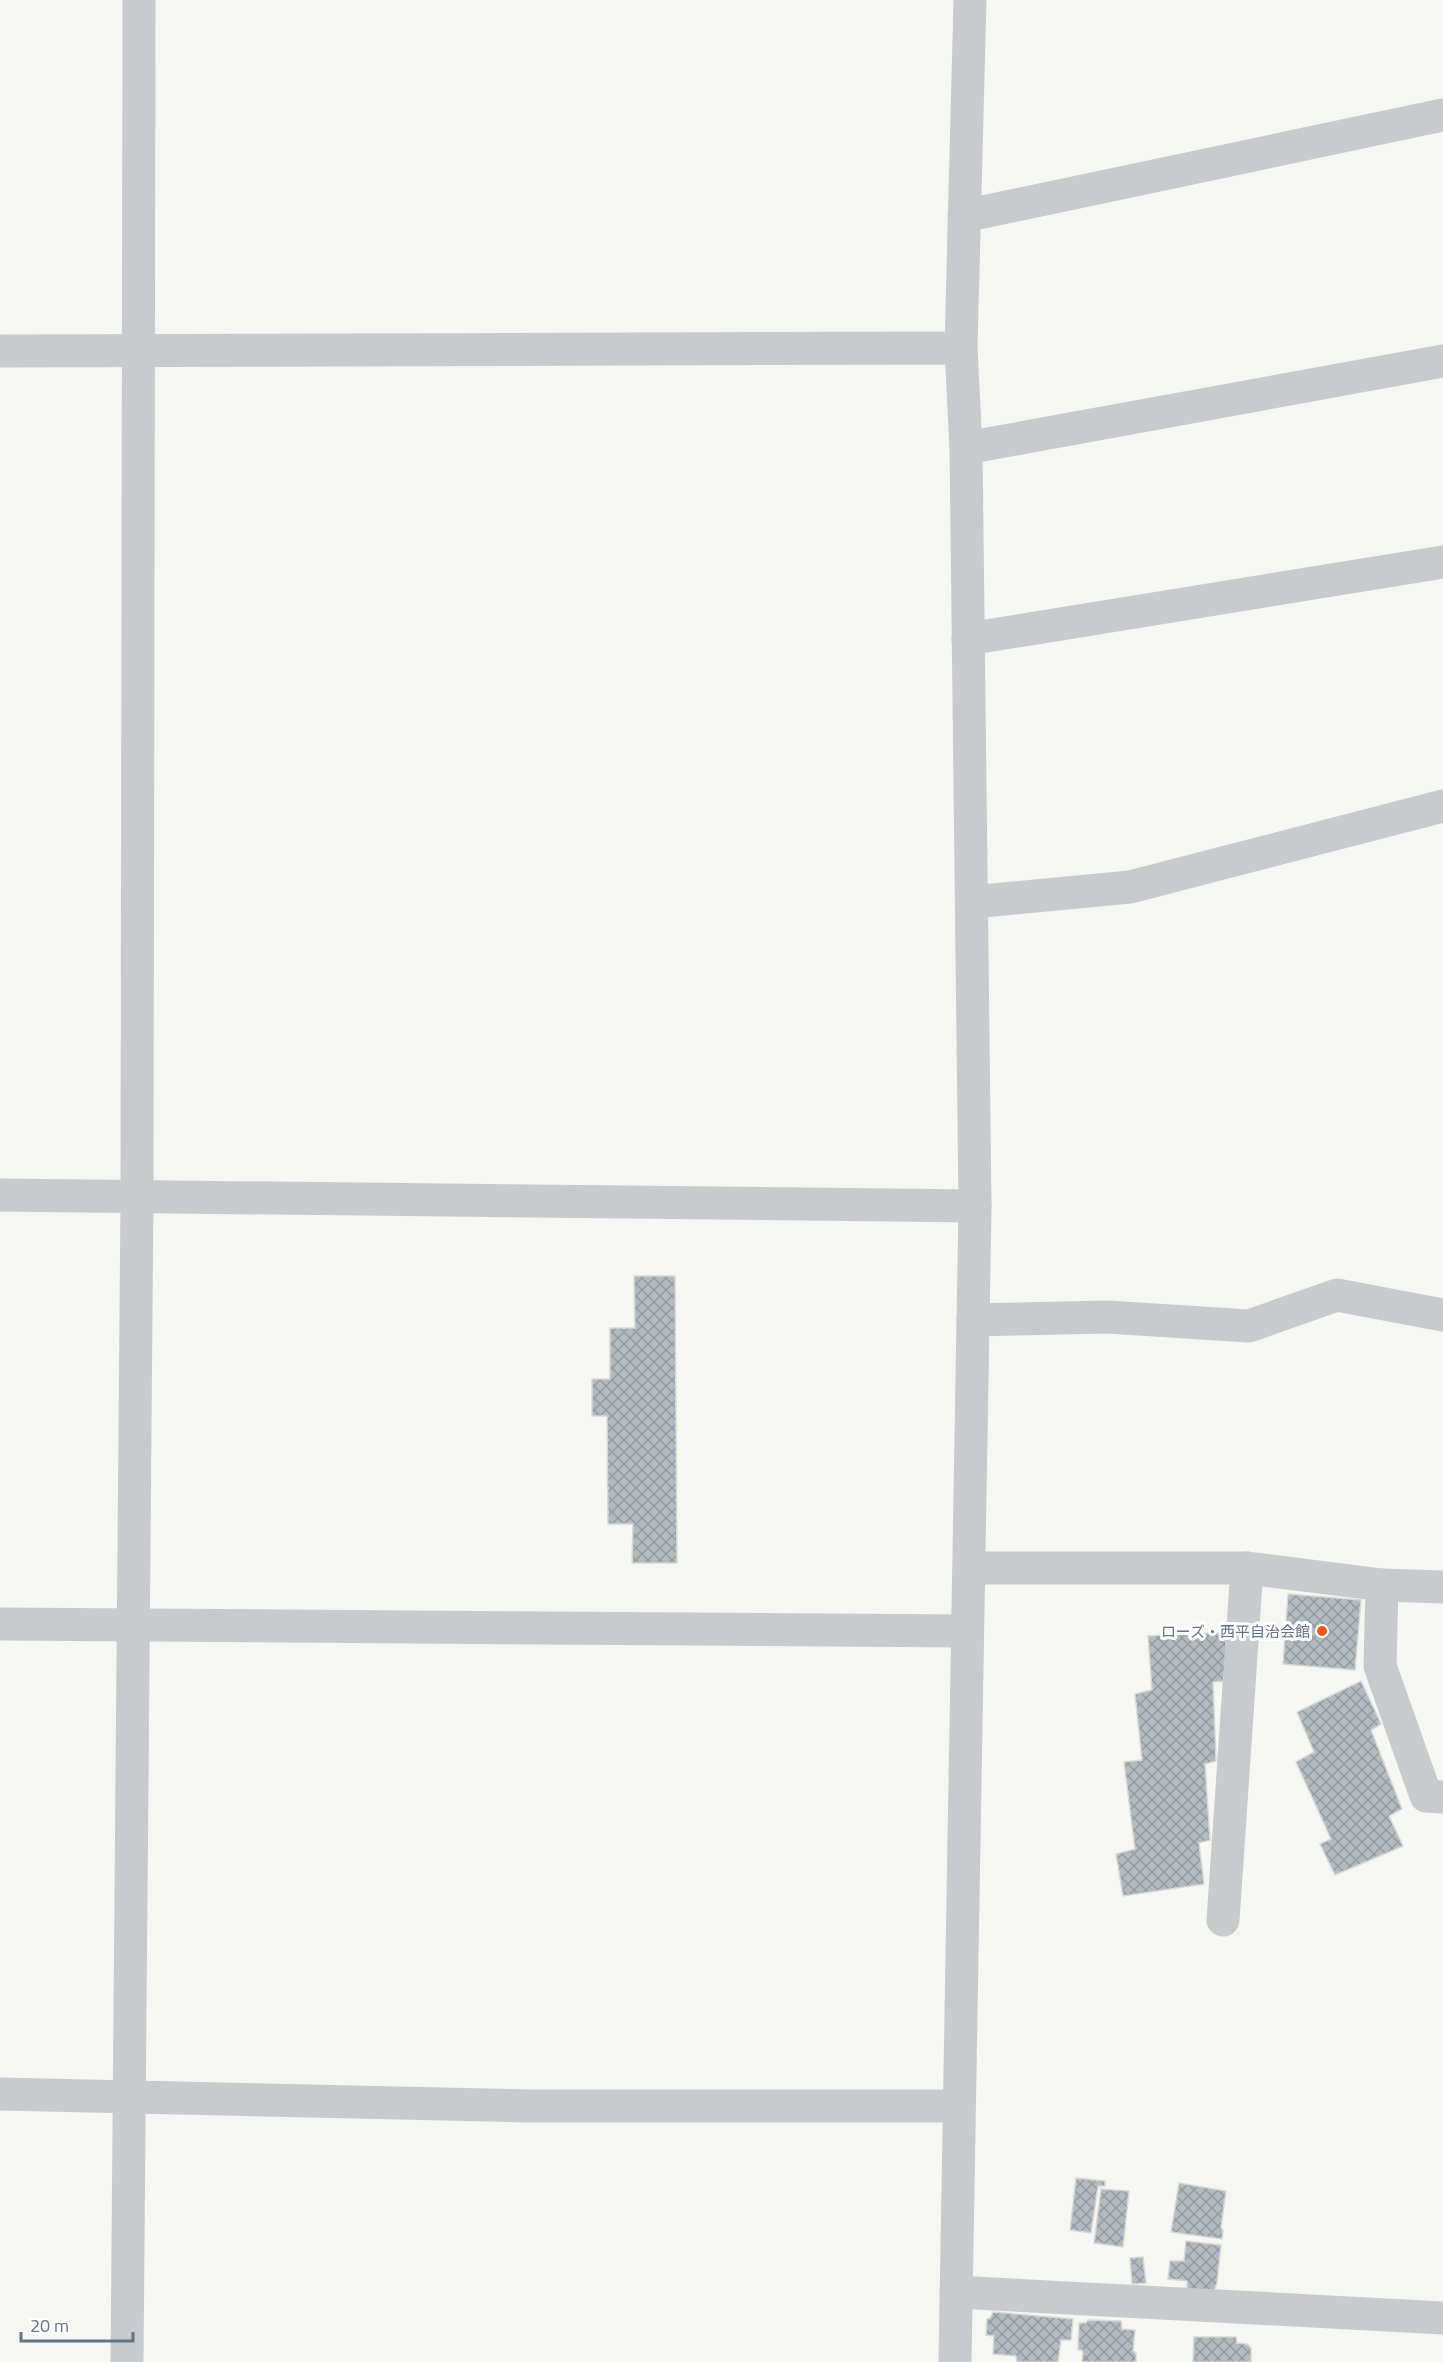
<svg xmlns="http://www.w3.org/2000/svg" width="1443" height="2362" font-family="'Titillium Web','Noto Sans JP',sans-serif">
<defs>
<pattern id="building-cross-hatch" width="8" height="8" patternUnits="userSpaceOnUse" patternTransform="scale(1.5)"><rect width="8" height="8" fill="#b3babf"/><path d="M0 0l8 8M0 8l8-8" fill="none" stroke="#959ca1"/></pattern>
</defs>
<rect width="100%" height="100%" fill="#f6f6f2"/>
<g fill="url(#building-cross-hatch)" stroke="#d8d8d5" stroke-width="1.5">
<path d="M634,1276h41l2,287h-45l1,-39h-25l-1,-108h-15v-37h18v-51h25z"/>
<path d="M1288,1594l73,6 -6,70 -72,-6z"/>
<path d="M1226,1632v49l-13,1 3,79 -11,3 5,76 -11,3 5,41 -81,12 -7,-42 19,-5 -11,-87 18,-2 -7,-66 17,-4 -4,-54z"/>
<path d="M1361,1681l20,43 -10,6 31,79 -13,7 14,30 -68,29 -15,-31 11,-5 -35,-77 18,-10 -17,-40z"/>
<path d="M1076,2178l29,3v5h-7l-7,47 -21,-3z"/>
<path d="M1179,2183l47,8 -5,37 2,3 -1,8 -51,-7z"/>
<path d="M1101,2189l28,2 -6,56 -29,-4z"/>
<path d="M1186,2241l35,4 -4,38 -4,10 -26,-3v-9l-19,-2 2,-18h14z"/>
<path d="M1143,2257l3,26 -14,1 -2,-26z"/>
<path d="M993,2312l80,7 -2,21h-10l-3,22h-41l-1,-6 -23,-2 1,-18 -8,-1 1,-16 3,-1z"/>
<path d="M1088,2320l33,1 1,8 13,1 -2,21 3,2v9h-54l1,-9 -1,-3h-4l1,-27h7z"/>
<path d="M1194,2337h42l1,6 10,1 4,4v14h-58z"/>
</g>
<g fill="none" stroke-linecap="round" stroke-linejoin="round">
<g stroke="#c8cbce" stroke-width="33">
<path d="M964,216l479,-101"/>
<path d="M0,351l961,-3"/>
<path d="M966,448l477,-87"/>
<path d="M968,639l475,-77"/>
<path d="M972,902l158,-15 313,-81"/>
<path d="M0,1195l975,11"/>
<path d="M973,1320l134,-3 142,9 88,-31 106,20"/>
<path d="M969,1568h278l135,17 61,2"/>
<path d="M1382,1585l-2,81 46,130 17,1"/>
<path d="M0,1624l967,7"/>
<path d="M1223,1920l24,-352"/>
<path d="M0,2094l528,12h431"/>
<path d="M956,2292l487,26"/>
<path d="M127,2362l10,-1166 2,-1196"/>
<path d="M955,2362l20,-1156 -9,-758 -5,-100 9,-348"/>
</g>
</g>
<circle fill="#f05719" stroke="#fff" stroke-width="2" cx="1322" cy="1631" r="6"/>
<g text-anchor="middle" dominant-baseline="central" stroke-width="6" stroke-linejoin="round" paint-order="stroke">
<g font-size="15" fill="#637486" stroke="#fff" text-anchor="end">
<text x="1310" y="1631">ローズ・西平自治会館</text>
</g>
</g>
<path d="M21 2332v9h112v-9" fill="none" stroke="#637486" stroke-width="3"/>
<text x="30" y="2332" font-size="18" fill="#637486" stroke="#ffffff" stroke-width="4.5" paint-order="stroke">20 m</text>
</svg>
